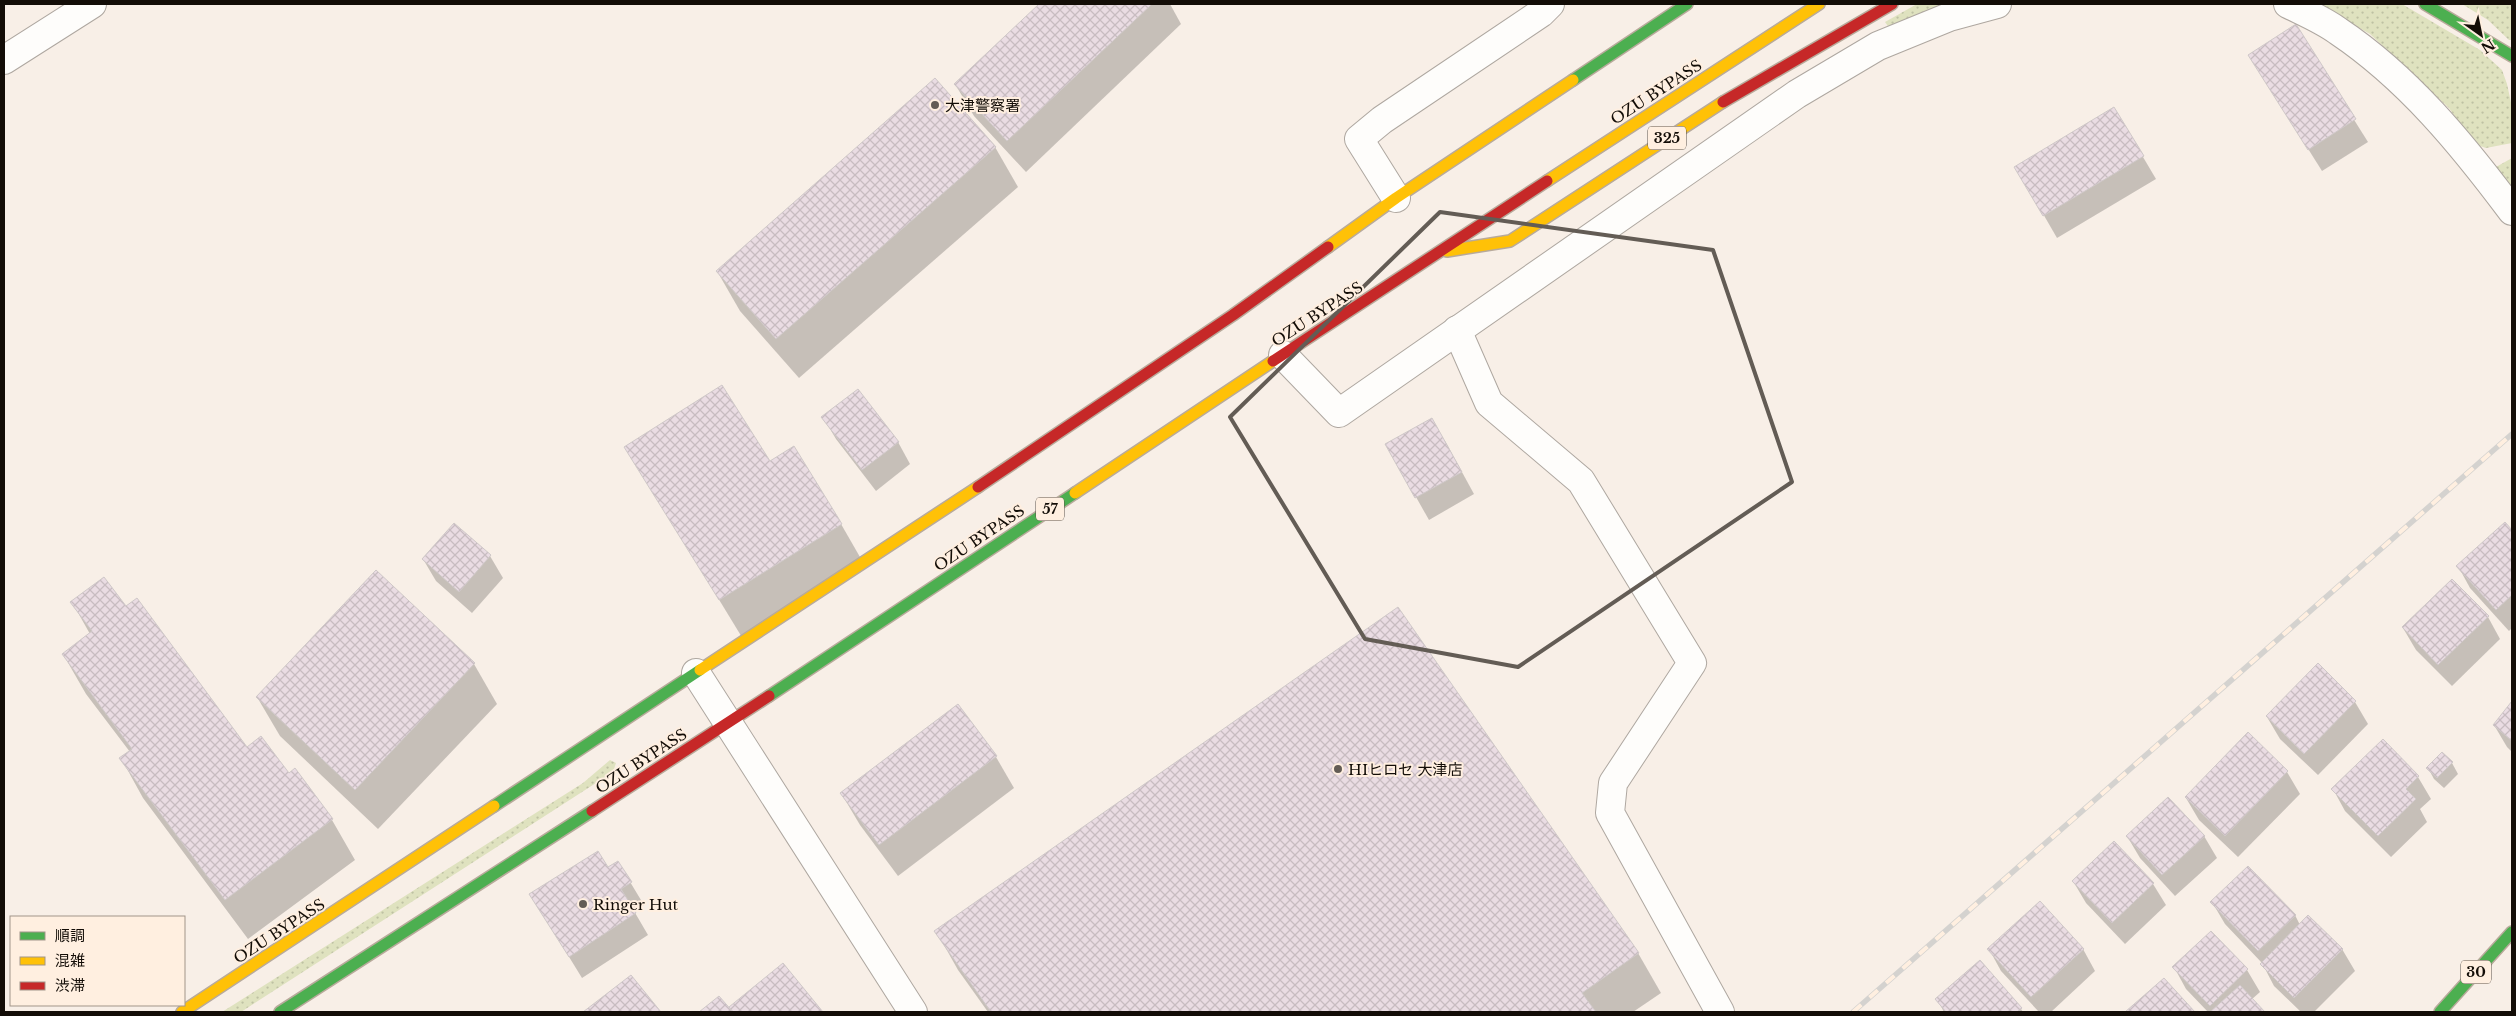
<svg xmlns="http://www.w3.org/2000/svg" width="2516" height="1016" font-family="'Libre Baskerville','Noto Sans JP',serif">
<defs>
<pattern id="grass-dots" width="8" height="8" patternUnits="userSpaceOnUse" patternTransform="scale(1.25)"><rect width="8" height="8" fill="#dfe2bf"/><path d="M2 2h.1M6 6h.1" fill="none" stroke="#bec1a3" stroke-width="1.8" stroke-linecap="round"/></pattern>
<pattern id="building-cross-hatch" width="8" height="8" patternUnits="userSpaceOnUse" patternTransform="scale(1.25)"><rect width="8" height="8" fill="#eadce3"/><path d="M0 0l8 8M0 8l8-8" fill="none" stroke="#c8bcc1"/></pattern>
</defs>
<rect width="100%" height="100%" fill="#f8efe7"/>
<g fill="url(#grass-dots)">
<path d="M1917,4h28l-55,25 -5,-7z"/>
<path d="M2317,4h85l78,46 22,20 5,14 5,23v36l-26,5 -12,-4 -25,-36 -79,-74z"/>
<path d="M2462,4h50v36h-3l-21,-20z"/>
<path d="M2512,158v31l-10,-10 -6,-12z"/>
<path d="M610,760l6,3 -3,9 -372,240h-19l361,-229z"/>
</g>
<g fill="#0003">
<path d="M1041,4h129l11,20 -155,148 -52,-56 -19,-32z"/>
<path d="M2295,26l73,116 -46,29 -73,-116z"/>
<path d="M995,147l23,40 -219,191 -59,-67 -23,-40z"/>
<path d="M2143,157l13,22 -99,59 -41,-71z"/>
<path d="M823,417l75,25 12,22 -34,27 -40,-52z"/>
<path d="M1445,441l29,53 -45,26 -43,-76z"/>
<path d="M626,447l143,16 72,61 23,40 -121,75z"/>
<path d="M2505,523l7,9v96l-3,3 -39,-43 -12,-22z"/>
<path d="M490,556l13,22 -31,35 -36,-32 -13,-22z"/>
<path d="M376,572l98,92 23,40 -119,125 -98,-93 -23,-39z"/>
<path d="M72,602l53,6 122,140 41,27 7,-5 37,50 23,40 -107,79 -105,-141 -22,-40 9,-6 -44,-58 -23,-40 27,-20z"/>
<path d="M2488,617l12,22 -48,47 -36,-36 -13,-22z"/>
<path d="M2318,665l37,37 13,22 -50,51 -38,-36 -13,-22z"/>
<path d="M2512,703v49l-5,-5 -13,-22z"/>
<path d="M958,706l38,51 18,31 -116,88 -38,-51 -19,-32z"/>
<path d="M2248,734l39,38 13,22 -62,63 -39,-37 -13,-22z"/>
<path d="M2452,763l6,11 -14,14 -10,-9 -6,-11z"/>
<path d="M2418,777l13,22 -11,10 7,13 -36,35 -46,-46 -12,-22z"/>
<path d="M2127,836h77l13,22 -42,38 -35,-38z"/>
<path d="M618,862l26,43 -10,6 14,24 -66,43 -51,-83 77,-26z"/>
<path d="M2073,881l80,3 13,21 -41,39 -39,-41z"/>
<path d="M2212,902l83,13 5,10 42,24 13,22 -41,41h-13l-27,-26 -12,-23 -37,-39z"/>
<path d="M936,931l702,22 23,40 -28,19h-645l-30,-42z"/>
<path d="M1989,949h94l12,22 -44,41h-12l-38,-41z"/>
<path d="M1980,962l41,47 2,3h-79l-7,-13z"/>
<path d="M783,965l38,47h-88l-3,-4z"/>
<path d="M2174,967l73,3 13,22 -9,8 12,12h-55l-22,-23z"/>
<path d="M631,976l28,36h-74z"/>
<path d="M2164,979l29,33h-66z"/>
</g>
<g fill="url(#building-cross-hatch)" stroke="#cfc8c8">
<path d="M1039,4h113l-145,137 -53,-57z"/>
<path d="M2296,24l60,95 -48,31 -60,-95z"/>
<path d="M935,78l61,69 -220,192 -60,-68z"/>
<path d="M2114,107l30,49 -101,60 -29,-49z"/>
<path d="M722,385l48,76 24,-15 48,78 -123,76 -95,-153z"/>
<path d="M858,389l41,53 -37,28 -41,-53z"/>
<path d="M1432,418l30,54 -47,26 -30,-54z"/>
<path d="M2505,522l7,8v65l-16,15 -40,-44z"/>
<path d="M454,523l37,32 -32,37 -37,-33z"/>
<path d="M376,570l99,93 -120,127 -99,-93z"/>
<path d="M104,577l22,29 11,-8 110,149 14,-11 28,37 6,-5 38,51 -108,81 -106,-142 13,-9 -70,-95 30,-23 -22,-29z"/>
<path d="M2452,579l37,37 -51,49 -36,-38z"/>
<path d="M1398,607l241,346 -57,40 14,19h-605l-57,-81z"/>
<path d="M2318,663l38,38 -52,53 -38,-38z"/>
<path d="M2512,701v40l-19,-16z"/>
<path d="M958,704l39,52 -118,89 -39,-52z"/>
<path d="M2248,732l40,39 -63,65 -40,-39z"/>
<path d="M2383,739l36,37 -13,13 10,10 -38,37 -47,-47z"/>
<path d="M2442,752l11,10 -16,16 -11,-10z"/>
<path d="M2168,797l37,39 -43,39 -36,-39z"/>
<path d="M2114,841l40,42 -42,40 -40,-42z"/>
<path d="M598,851l10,16 10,-6 14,21 -11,7 15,24 -67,44 -40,-63z"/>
<path d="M2248,866l48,49 -38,36 -48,-49z"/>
<path d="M2040,901l44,48 -53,48 -44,-48z"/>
<path d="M2308,915l35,34 -49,49 -34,-34z"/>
<path d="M2211,931l37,38 -38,37 -38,-39z"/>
<path d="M1980,960l42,48 -5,4h-71l-11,-13z"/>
<path d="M783,963l40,49h-90l-4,-5z"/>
<path d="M631,975l30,37h-78z"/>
<path d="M2164,978l31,34h-70z"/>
<path d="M2240,985l25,27h-55z"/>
<path d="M719,996l14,16h-34z"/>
</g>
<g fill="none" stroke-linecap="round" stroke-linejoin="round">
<g stroke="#aea7a0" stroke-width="30">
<g id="street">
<path d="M2288,4c16,8 35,16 50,27 70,47 124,113 174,180"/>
<path d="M4,60l88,-56"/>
<path d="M1396,198l-37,-59 23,-19 159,-107 9,-9"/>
<path d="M1457,330l32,73 92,78 111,182 -79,120 -3,30 110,199"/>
<path d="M1283,355l56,58 458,-319 81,-48 71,-29 48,-13"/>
<path d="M696,673l217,339"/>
</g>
</g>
<g stroke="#b8aa9b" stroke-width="14">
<g id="fast">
<path d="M2425,4l87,52"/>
<path d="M1573,80l114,-76"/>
<path d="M769,696l306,-203"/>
<path d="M494,806l206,-136"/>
<path d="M280,1012l312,-201"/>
<path d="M2440,1012l72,-80"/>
</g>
</g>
<g stroke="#b8aa9b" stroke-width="14">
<g id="slow">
<path d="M1547,181l272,-177"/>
<path d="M1328,247l68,-49 177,-118"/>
<path d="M1447,251l63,-10 213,-139"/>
<path d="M1075,493l198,-132"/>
<path d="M700,670l278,-183"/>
<path d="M182,1012l312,-206"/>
</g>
</g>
<g stroke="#b8aa9b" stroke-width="14">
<g id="jam">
<path d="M1723,102l169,-98"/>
<path d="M1273,361l274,-180"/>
<path d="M978,487l255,-172 95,-68"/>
<path d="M592,811l177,-115"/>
</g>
</g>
<use href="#street" stroke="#fefdfb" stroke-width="28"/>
<use href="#fast" stroke="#4caf50" stroke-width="11"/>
<use href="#slow" stroke="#ffc107" stroke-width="11"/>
<use href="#jam" stroke="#c62828" stroke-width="11"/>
<g stroke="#d4d2cf" stroke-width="5.5">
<path id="rail" d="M1853,1012l659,-578"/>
</g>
<use href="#rail" stroke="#ffefe0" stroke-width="4" stroke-dasharray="11" stroke-linecap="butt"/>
</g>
<path fill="none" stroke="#635c55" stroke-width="4" stroke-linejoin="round" d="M1440,212l273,38 79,232 -274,185 -153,-28 -135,-222z"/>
<g fill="#635c55" stroke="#ffefe0" stroke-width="2">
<circle cx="935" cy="105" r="5"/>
<circle cx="1338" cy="769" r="5"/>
<circle cx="583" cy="904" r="5"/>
</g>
<g text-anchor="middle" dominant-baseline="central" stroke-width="4" stroke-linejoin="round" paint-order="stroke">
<g fill="#ffefe0" stroke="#5a5148" stroke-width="1">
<rect x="1648" y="126.5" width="38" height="23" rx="4"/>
<rect x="1036" y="497.5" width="28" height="23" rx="4"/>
<rect x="2461" y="960.5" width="30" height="23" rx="4"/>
</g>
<g font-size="14" font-weight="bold" fill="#130d07">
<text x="1667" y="138">325</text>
<text x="1050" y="509">57</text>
<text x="2476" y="972">30</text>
</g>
<g font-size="15" fill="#130d07" stroke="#ffefe0">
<text transform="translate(1656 92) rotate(-33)">OZU BYPASS</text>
<text transform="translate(1317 314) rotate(-33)">OZU BYPASS</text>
<text transform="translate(979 538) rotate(-34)">OZU BYPASS</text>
<text transform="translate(641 761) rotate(-33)">OZU BYPASS</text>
<text transform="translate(279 931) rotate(-33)">OZU BYPASS</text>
</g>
<g font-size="15" fill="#130d07" stroke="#ffefe0" text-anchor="start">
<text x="945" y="105">大津警察署</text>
<text x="1348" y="769">HIヒロセ 大津店</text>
<text x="593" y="904">Ringer Hut</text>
</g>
</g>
<rect width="2516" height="1016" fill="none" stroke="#130d07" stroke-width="10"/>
<rect x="10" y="916" width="175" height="90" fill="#ffefe0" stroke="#a19589"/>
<rect x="20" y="932" width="25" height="8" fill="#4caf50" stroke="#a19589"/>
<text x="55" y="941" font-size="15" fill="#130d07">順調</text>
<rect x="20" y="957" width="25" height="8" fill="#ffc107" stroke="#a19589"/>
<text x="55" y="966" font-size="15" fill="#130d07">混雑</text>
<rect x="20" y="982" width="25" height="8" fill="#c62828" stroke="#a19589"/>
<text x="55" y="991" font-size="15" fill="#130d07">渋滞</text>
<g transform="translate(2481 35) rotate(147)" stroke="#ffefe0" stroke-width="4" paint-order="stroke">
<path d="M0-4L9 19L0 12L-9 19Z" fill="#130d07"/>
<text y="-8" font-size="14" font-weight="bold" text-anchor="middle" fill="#130d07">N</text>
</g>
</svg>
